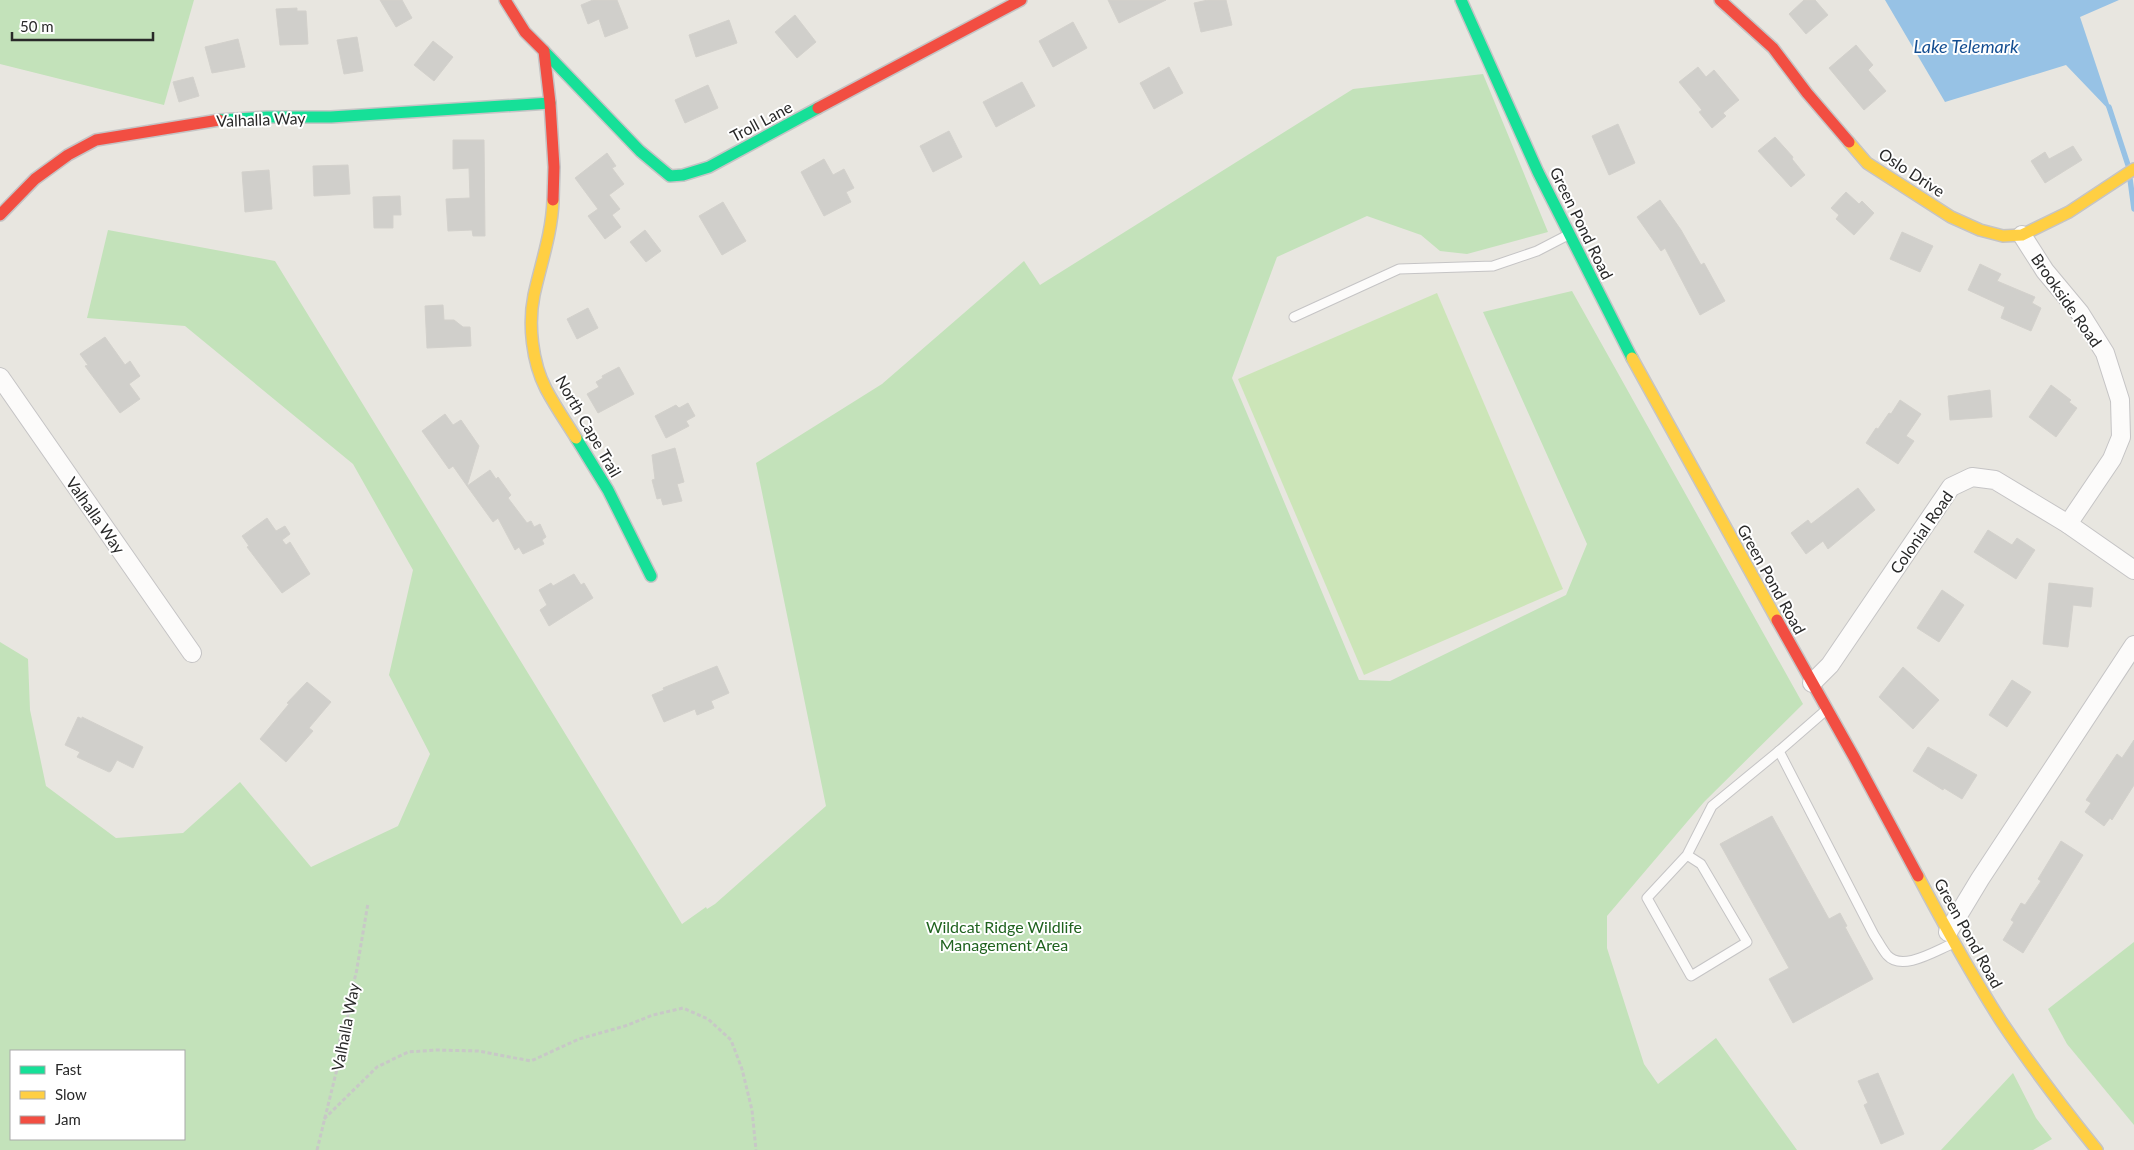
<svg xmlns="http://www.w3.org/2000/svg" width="2134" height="1150" font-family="Lato,sans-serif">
<rect width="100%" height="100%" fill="#e8e6e0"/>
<g fill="#c3e2ba" fill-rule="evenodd">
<path d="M0,0h194l-30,105 -164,-41z"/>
<path d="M1483,74l65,158 -81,22 -27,-3 -19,-16 -54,-19 -90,41 -45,121 127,302 31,1 176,-86 21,-51 -104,-232 89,-21 231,413 -99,98 -97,114v32l37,116 14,20 58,-46 81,112h-1797v-508l28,17 2,51 16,76 70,52 67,-5 57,-51 71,85 87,-41 32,-72 -41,-79 24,-105 -60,-106 -168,-138 -98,-8 21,-88 167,31 407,663 24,-17 1,2 8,-5 111,-98 -70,-343 126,-79 142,-123 16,24 313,-196zM11,1051h173v88h-173z"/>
<path d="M2134,942v183l-67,-81 -19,-35z"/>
<path d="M2013,1073l23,45 16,21 -19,11h-92z"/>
</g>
<path fill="#cce5b8" d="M1437,293l126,296 -199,86 -126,-296z"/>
<path fill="#97c2e5" d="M1885,0h234l-39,17 32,96 -46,-48 -121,37z"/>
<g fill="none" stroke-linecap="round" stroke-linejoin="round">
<g stroke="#97c2e5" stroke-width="5.5">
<path d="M2109,107l19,58"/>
<path d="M2130,179l4,30"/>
</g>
</g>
<g fill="#d0cfcb" stroke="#d3d1cc">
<path d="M380,0h22l10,18 -16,9z"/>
<path d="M593,0h24l11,28 -23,9 -6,-18 -11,5 -7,-19z"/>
<path d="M1108,0h58l-47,23z"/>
<path d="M1208,0h18l6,25 -31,7 -7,-29z"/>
<path d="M1804,0h11l13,15 -22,19 -17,-20z"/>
<path d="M297,8v3h9l2,33 -28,1 -4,-36z"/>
<path d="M795,15l21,27 -19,16 -22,-26z"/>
<path d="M729,20l8,23 -41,14 -7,-22z"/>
<path d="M1073,22l14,26 -34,19 -14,-26z"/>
<path d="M357,37l6,34 -19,3 -7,-34z"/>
<path d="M238,39l7,28 -33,6 -7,-26z"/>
<path d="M433,41l20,16 -19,24 -20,-16z"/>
<path d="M1856,45l17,20 -5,5 18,21 -22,19 -35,-42z"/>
<path d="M1169,67l14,26 -29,16 -14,-26z"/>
<path d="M1698,67l8,10 8,-7 25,30 -16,13 3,3 -14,12 -13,-16 3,-2 -23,-28z"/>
<path d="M193,77l6,19 -20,6 -6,-20z"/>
<path d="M1022,82l13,24 -39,21 -13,-25z"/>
<path d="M708,85l10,23 -33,15 -10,-23z"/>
<path d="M1618,124l17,39 -26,12 -17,-39z"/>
<path d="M949,131l13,26 -29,15 -13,-26z"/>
<path d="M1775,137l18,20 -1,2 13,16 -14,12 -33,-36z"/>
<path d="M453,140h31l1,96h-12l-1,-6 -24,1 -2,-32 24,-1 -1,-30 -16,1z"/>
<path d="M2073,146l9,14 -37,23 -14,-22 14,-9 4,7z"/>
<path d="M607,153l9,13 -4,2 12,16 -15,11 11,14 -8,6 9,12 -16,12 -17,-23 10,-7 -23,-31z"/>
<path d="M824,159l9,16 11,-6 10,19 -8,4 5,10 -27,14 -23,-44z"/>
<path d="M348,165l2,29 -36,2 -1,-30z"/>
<path d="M269,170l3,39 -27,3 -3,-40z"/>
<path d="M1846,192l13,12 3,-3 12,12 -20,22 -18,-16 3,-4 -8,-7z"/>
<path d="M400,196l1,19h-8v13h-19l-1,-31z"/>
<path d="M1660,200l21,30 20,35 3,-2 21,38 -25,14 -35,-67 -4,3 -24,-34z"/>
<path d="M723,202l23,39 -24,14 -23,-39z"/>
<path d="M645,230l16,21 -15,11 -16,-20z"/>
<path d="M1902,232l31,14 -13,26 -30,-13z"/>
<path d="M1980,264l21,10 -4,7 38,16 -3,6 9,5 -10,23 -30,-13 4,-11 -37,-17z"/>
<path d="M443,305l1,15h10l9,7h7l1,19 -44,2 -2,-42z"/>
<path d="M588,308l10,20 -21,11 -10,-20z"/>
<path d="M105,337l20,28 5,-4 10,15 -11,8 11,15 -20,14 -35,-47 3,-1 -8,-11z"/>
<path d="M619,367l15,27 -36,19 -11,-19 12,-7 -3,-5 7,-4 -1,-2z"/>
<path d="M2051,385l20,15 -2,2 8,6 -21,29 -27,-20z"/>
<path d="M1990,390l2,27 -42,3 -2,-24z"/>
<path d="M1900,400l21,14 -15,22 8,5 -16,23 -32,-21 10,-15 2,1 11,-16 2,1z"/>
<path d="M688,403l7,13 -9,5 3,5 -23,12 -11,-22 21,-11 3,3z"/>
<path d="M445,414l8,11 8,-5 18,26 -12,40 -14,-20 -4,3 -27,-38z"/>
<path d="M675,448l9,34 -7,2 5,17 -19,4 -2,-7 -4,1 -5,-19 3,-1 -3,-24z"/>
<path d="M490,470l6,9 2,-2 13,18 -3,3 19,25 4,-2 3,6 6,-3 6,13 -4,3 2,4 -21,10 -4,-7 -4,3 -17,-32 -5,4 -26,-36z"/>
<path d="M1858,488l17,22 -47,39 -5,-8 -17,13 -15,-21 17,-13 3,4z"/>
<path d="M267,518l9,13 9,-5 5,8 -8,6 4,5 4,-3 20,32 -28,19 -35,-46 2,-1 -7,-10z"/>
<path d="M1988,530l24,15 5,-7 18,12 -19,29 -42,-27z"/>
<path d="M574,574l7,11 3,-2 9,15 -44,28 -9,-16 7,-5 -8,-15 12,-7 2,3z"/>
<path d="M2049,583l44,5 -2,19 -18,-2 -5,42 -25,-3z"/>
<path d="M1942,590l22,15 -25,37 -22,-14z"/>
<path d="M717,666l12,27 -18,8 3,7 -17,7 -2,-6 -31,13 -12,-27 12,-5 -1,-2z"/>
<path d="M1903,667l36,33 -26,29 -34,-32z"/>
<path d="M2012,680l19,12 -24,35 -18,-12z"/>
<path d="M307,682l24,20 -22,26 4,3 -27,31 -26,-23 29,-35 -2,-1z"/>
<path d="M78,717l4,2v-2l61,30 -10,21 -16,-8 -6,11 -2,1 -32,-15 3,-5 -15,-7z"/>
<path d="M2134,740v45l-22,35 -2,-2 -6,8 -19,-14 6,-9 -5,-3 31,-46 5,4z"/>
<path d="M1928,747l49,28 -15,24 -18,-11 -1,2 -30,-19z"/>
<path d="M1772,816l57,103 11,-6 7,13 -2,1 28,52 -80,44 -24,-44 20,-11 -69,-124z"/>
<path d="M2061,841l22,14 -60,98 -20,-13 11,-18 -3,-2 10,-17 4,2 16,-24 -3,-2z"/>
<path d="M1878,1073l26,61 -23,10 -17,-39 4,-2 -10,-22z"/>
</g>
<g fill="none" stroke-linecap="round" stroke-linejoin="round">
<g stroke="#c5c4c5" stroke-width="11">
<g id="lane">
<path d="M1294,317l105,-48 94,-3 44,-15 29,-15"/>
<path d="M1825,711l-46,40 95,184c4,6 8,14 13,20 15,17 48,-4 65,-11"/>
<path d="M1687,855l14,9 46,78 -56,34 -44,-78 40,-43 25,-49 67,-55"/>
</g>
</g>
<g stroke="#c5c4c5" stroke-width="20">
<g id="street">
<path d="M2022,235l23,36 35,42 25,40 15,47 1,37 -9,22 -44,65"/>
<path d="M0,377l192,276"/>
<path d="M1812,683l18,-18 121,-178 21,-10 23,3 73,44 66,46"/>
<path d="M1948,932l32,-53 154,-234"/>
</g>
</g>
<g stroke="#c5c4c5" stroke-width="14">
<g id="fast">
<path d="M1461,0l77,172 94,186"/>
<path d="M544,51l96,100 30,25 13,-1 26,-8 109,-59"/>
<path d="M219,120l48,-3h64l219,-14"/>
<path d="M576,438l32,52 43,86"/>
</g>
</g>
<g stroke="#c5c4c5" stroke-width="14">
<g id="slow">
<path d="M1849,142l18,21 84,54 29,13 23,6 19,-1 47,-23 65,-43"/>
<path d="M553,200c-1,33 -12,63 -19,95 -6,29 -2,67 12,94 9,17 20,33 30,49"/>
<path d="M1632,358l145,262"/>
<path d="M1918,876c26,49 53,98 83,145 30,45 62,87 96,129"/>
</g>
</g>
<g stroke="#c5c4c5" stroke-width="14">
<g id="jam">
<path d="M505,0l20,32 19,19 6,52 4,64 -1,33"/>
<path d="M1720,0l53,48 34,45 42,49"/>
<path d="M818,108l203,-108"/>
<path d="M0,215l35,-36 33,-24 28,-15 123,-20"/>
<path d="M1777,620l77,137 64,119"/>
</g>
</g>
<g stroke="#c8c8c7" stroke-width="3" stroke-dasharray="4 2.5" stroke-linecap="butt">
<path d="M324,1119l53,-52 31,-15 28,-2 42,1 53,10 48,-22 46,-13 28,-11 30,-7 25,11 23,21 11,29 10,41 4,40"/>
<path d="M317,1150l20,-81 3,-30 8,-24 1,-17 7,-24 12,-71"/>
</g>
<use href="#lane" stroke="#fcfbfa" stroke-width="9"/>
<use href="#street" stroke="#fcfbfa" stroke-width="18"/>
<use href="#fast" stroke="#16e098" stroke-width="11"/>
<use href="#slow" stroke="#ffcf43" stroke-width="11"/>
<use href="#jam" stroke="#f24e42" stroke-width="11"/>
</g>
<g text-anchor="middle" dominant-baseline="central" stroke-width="4" stroke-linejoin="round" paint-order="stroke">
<g font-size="16" fill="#292929" stroke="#fff">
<text transform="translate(261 119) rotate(-2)">Valhalla Way</text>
<text transform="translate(761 121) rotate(-28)">Troll Lane</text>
<text transform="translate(1912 172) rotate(33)">Oslo Drive</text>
<text transform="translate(1582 223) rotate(64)">Green Pond Road</text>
<text transform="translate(2067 300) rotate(55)">Brookside Road</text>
<text transform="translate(589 426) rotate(60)">North Cape Trail</text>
<text transform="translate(96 515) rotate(55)">Valhalla Way</text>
<text transform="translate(1921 532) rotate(-55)">Colonial Road</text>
<text transform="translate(1772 579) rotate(61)">Green Pond Road</text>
<text transform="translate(1969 933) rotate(61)">Green Pond Road</text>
<text transform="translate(345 1027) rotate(-79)">Valhalla Way</text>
</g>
<g font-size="16" fill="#1f621e" stroke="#fff">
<text x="1004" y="926">Wildcat Ridge Wildlife<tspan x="1004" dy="18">Management Area</tspan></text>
</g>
<g font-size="18" font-style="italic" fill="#154f92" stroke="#fff">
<text x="1966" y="46">Lake Telemark</text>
</g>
</g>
<rect x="10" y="1050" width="175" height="90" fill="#ffffff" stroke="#a9a9a9"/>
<rect x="20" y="1066" width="25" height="8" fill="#16e098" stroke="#a9a9a9"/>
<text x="55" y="1075" font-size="15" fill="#292929">Fast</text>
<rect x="20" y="1091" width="25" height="8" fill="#ffcf43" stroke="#a9a9a9"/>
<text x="55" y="1100" font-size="15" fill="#292929">Slow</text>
<rect x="20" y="1116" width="25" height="8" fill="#f24e42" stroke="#a9a9a9"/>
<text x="55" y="1125" font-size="15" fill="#292929">Jam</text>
<path d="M12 32v8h141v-8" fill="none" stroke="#292929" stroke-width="2.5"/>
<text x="20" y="32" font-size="15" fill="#292929" stroke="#ffffff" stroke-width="4" paint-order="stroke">50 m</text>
</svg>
